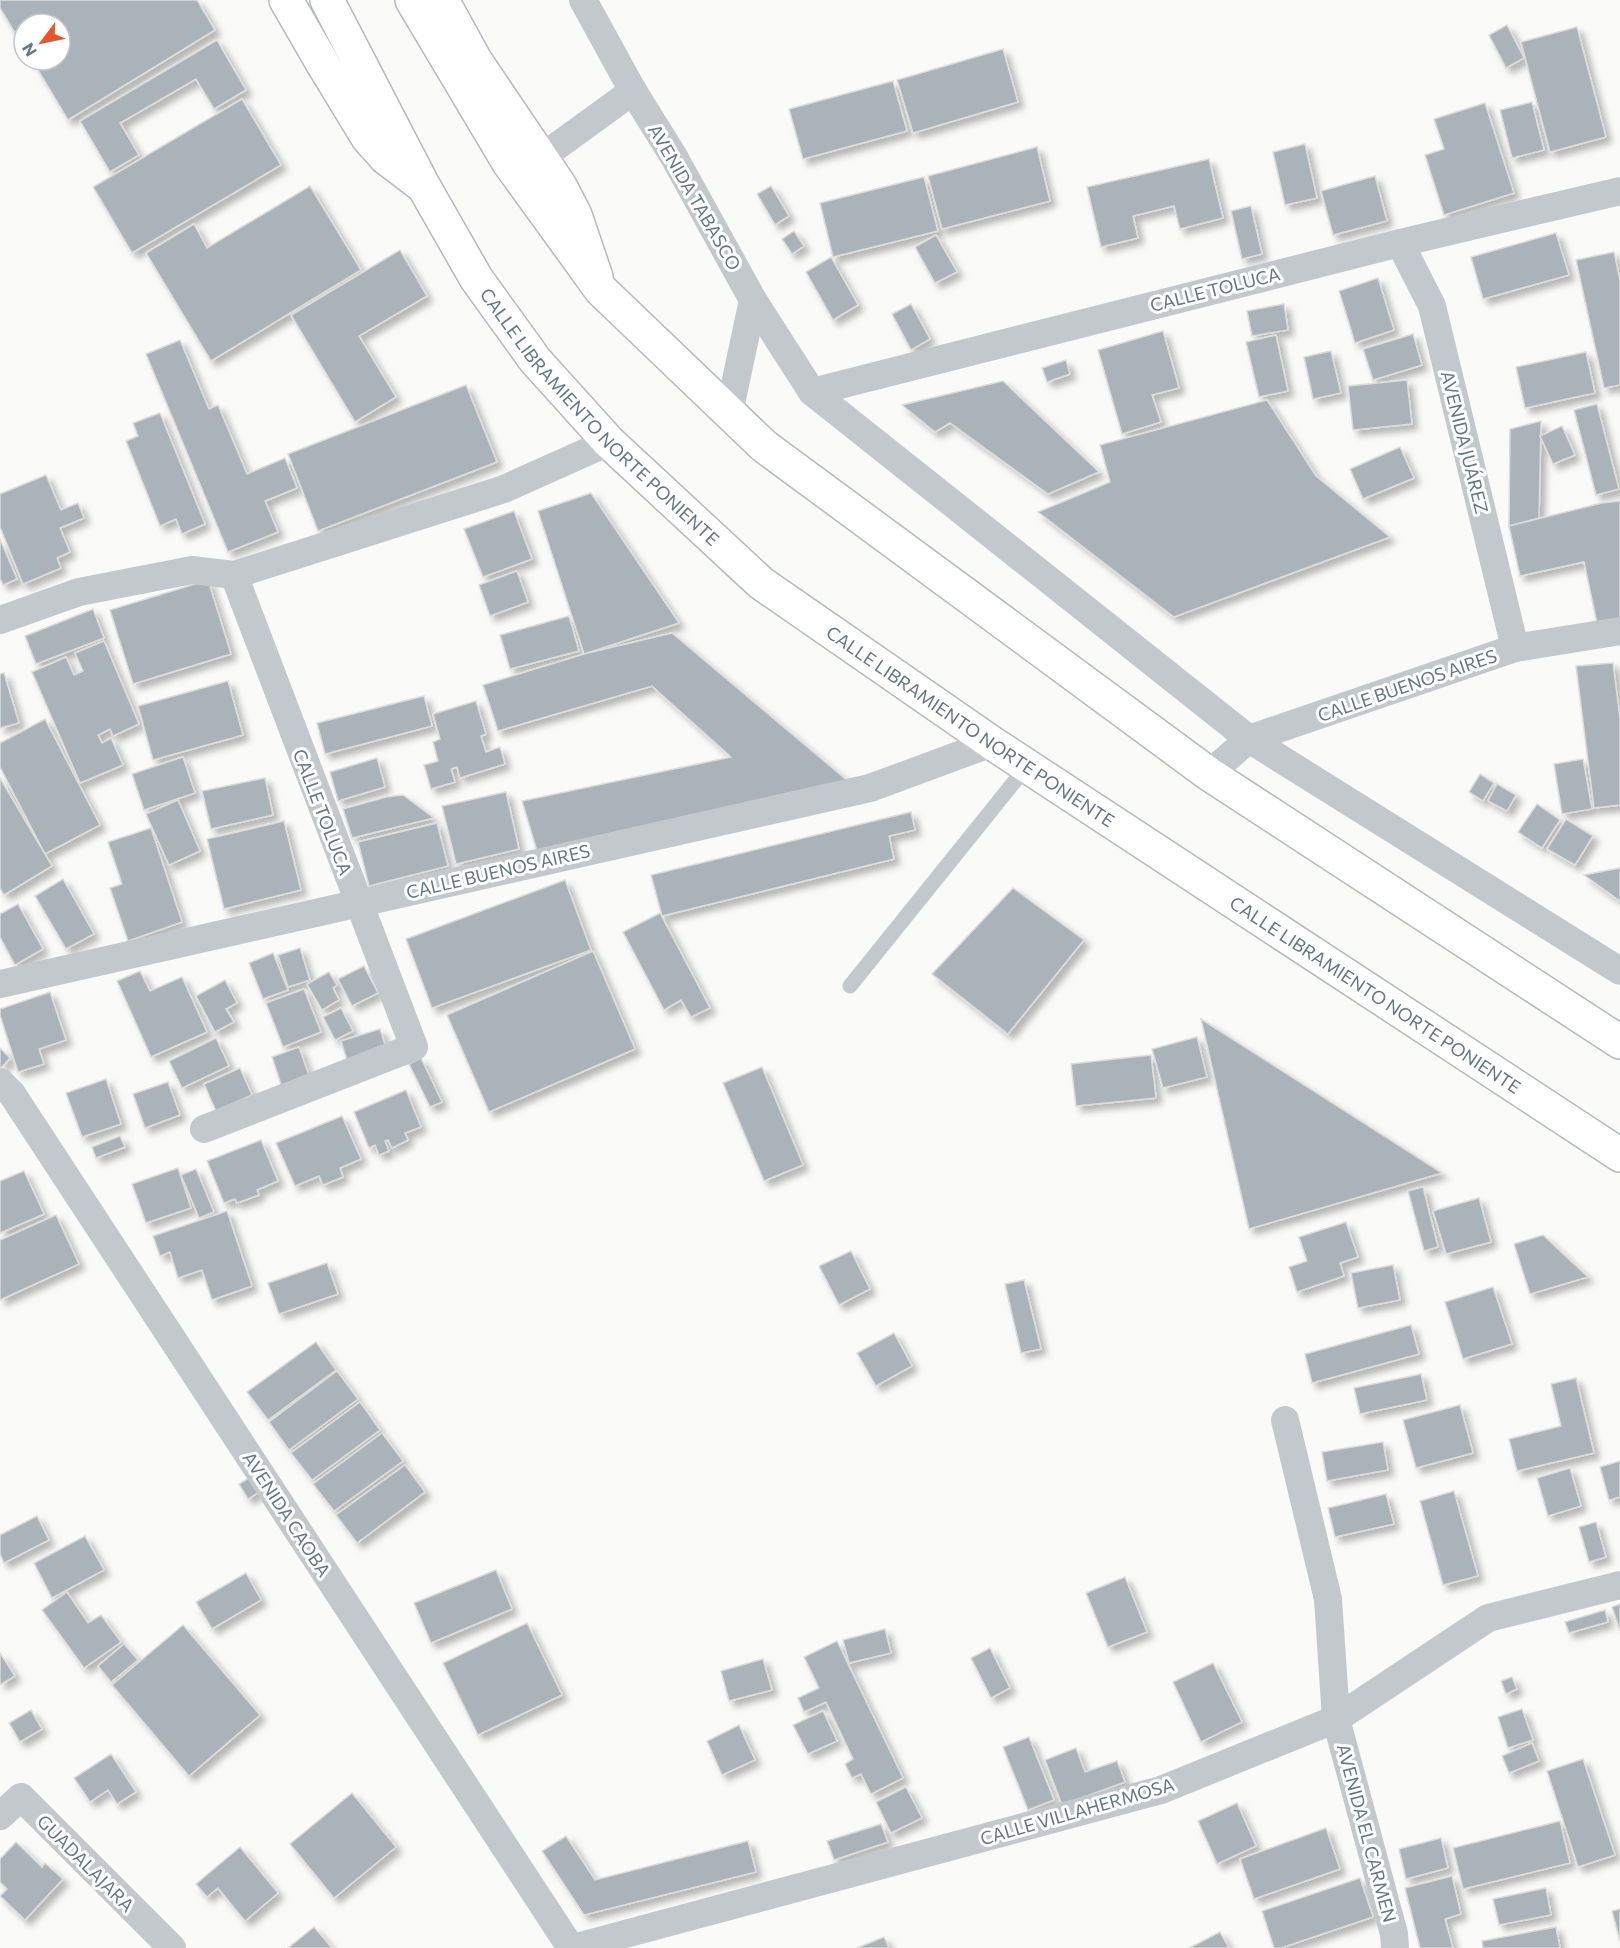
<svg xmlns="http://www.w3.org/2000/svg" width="1620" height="1948" font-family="Commissioner,sans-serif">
<defs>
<filter id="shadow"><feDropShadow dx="5.5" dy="5.5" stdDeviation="3" flood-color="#0004"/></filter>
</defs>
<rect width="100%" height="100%" fill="#fafaf8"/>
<g fill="#aab3b9" stroke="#dcdcda" stroke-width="1.5" filter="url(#shadow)">
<path d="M0,0h197l18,30 -147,90 -36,-60h28v-36h-36v24l-24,-40z"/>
<path d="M1507,25l17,33 -18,10 -17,-33z"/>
<path d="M1577,27l29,110 -56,15 -29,-110z"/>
<path d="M217,40l29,50 -32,19 -18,-30 -76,44 19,32 -29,17 -30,-51z"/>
<path d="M1003,49l15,53 -105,31 -16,-53z"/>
<path d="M893,81l14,50 -104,28 -14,-50z"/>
<path d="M242,99l39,66 -149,88 -39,-66z"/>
<path d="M1532,102l12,48 -32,8 -12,-48z"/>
<path d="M1485,103l29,90 -70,22 -19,-60 19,-6 -10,-30z"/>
<path d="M1305,144l12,54 -32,7 -12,-53z"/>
<path d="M1037,147l13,54 -108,28 -14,-53z"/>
<path d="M1209,159l14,59 -43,11 -6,-23 -41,10 5,22 -37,9 -14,-60z"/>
<path d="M1375,176l12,45 -54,14 -12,-44z"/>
<path d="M924,177l14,54 -105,26 -13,-54z"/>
<path d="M310,186l51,84 -150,91 -65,-108 48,-29 13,24z"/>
<path d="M771,186l18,30 -14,9 -18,-31z"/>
<path d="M1251,206l11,48 -20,5 -11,-48z"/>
<path d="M794,231l10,15 -12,8 -10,-15z"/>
<path d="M1556,233l13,42 -86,24 -12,-42z"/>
<path d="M936,235l21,37 -22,11 -20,-36z"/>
<path d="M400,250l27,46 -68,40 37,61 -41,25 -64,-107z"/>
<path d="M1614,252l6,28v105l-16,3 -28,-128z"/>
<path d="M831,257l27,48 -25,15 -27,-48z"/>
<path d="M1378,278l16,52 -39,13 -16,-52z"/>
<path d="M911,304l19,35 -19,11 -19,-36z"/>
<path d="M1284,304l4,26 -36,6 -5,-25z"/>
<path d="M1163,331l16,57 -27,7 9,27 -39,12 -24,-84z"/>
<path d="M1413,334l9,31 -49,15 -10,-31z"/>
<path d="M1276,335l12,56 -29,6 -13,-55z"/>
<path d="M180,340l29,69 9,-4 29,69 38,-16 12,30 -32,13 13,31 -50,20 -82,-198z"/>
<path d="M1331,351l10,42 -28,6 -9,-42z"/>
<path d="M1586,352l9,41 -70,15 -9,-41z"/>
<path d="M1066,360l4,14 -23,8 -5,-14z"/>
<path d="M1407,380l5,44 -59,6 -5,-44z"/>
<path d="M1003,381l96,91 -51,22 -98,-71 -15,9 -33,-27z"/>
<path d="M466,385l31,77 -179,69 -30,-77z"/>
<path d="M1267,400l49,76 74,61 -216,80 -136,-105 72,-30 -10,-37z"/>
<path d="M1597,404l22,85 -23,6 -22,-85z"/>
<path d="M160,413l45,111 -23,10 -6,-15 -16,7 -34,-85 12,-5 -5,-13z"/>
<path d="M1541,421l-2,97 -30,8 1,-97z"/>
<path d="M1562,426l13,29 -22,9 -13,-28z"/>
<path d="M1400,447l14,31 -51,21 -13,-30z"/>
<path d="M46,475l15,35 17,-7 6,15 -24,10 10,24 -13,6 4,10 -38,16 -23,-57v-33z"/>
<path d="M591,493l88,130 -95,31 -46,-143z"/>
<path d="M1620,501v117l-23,5 -13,-61 -64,14 -11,-50 93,-23z"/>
<path d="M514,511l18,48 -49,18 -19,-48z"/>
<path d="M0,539l17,40 -14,6 -3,-7z"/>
<path d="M517,571l11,31 -38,14 -11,-31z"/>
<path d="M208,580l23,74 -98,30 -23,-74z"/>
<path d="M93,609l11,29 -68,26 -11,-28z"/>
<path d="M569,616l10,35 -69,18 -10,-34z"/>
<path d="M672,633l177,149 -312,69 -15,-50 209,-44 -79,-71 -154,45 -15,-46 101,-31z"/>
<path d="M104,641l35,83 -26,12 -3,-7 -12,6 4,8 9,-5 12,27 -43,18 -48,-111 34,-15 8,18 9,-4 -8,-18z"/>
<path d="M1613,663l7,56v86l-26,3 -18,-142z"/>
<path d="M4,673l15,50 -19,5v-54z"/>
<path d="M228,681l15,54 -90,25 -15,-54z"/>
<path d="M424,696l8,30 -107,28 -8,-31z"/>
<path d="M476,701l10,33 -5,2 5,16 14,-5 5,17 -45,14 -3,-11 -6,2 4,13 -24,7 -7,-24 14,-4 -5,-19 7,-3 -7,-25z"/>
<path d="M45,719l55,106 -55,29 -45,-87v-24z"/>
<path d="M183,757l12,36 -51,17 -12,-36z"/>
<path d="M377,758l8,29 -47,14 -8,-29z"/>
<path d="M1583,759l9,50 -30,5 -8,-50z"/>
<path d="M1480,774l14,9 -11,18 -14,-9z"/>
<path d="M0,778l52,88 -48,29 -4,-7z"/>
<path d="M265,778l8,37 -62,14 -9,-38z"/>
<path d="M1497,784l19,11 -9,16 -19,-10z"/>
<path d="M506,792l13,57 -63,15 -14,-58z"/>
<path d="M403,795l31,23 -82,20 -9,-29 43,-12z"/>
<path d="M178,800l22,51 -31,14 -23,-51z"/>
<path d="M1537,804l23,16 -18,28 -24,-16z"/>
<path d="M911,812l4,18 -26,6 5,23 -232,57 -11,-41z"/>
<path d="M1566,819l27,17 -18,29 -28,-16z"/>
<path d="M284,821l17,69 -77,19 -17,-70z"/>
<path d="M437,823l11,43 -79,20 -11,-44z"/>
<path d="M151,828l31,94 -54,19 -18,-53 12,-4 -14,-42z"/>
<path d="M1620,868v33l-36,-26z"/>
<path d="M63,879l31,55 -28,15 -31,-53z"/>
<path d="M565,880l26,70 -159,58 -26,-69z"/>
<path d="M1013,888l71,52 -76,94 -76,-60z"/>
<path d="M18,904l25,45 -28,16 -15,-28v-23z"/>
<path d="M660,913l50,95 -19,9 -10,-17 -17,10 -41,-78z"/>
<path d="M300,948l10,32 -22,7 -10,-32z"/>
<path d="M593,951l42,98 -146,63 -42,-97z"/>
<path d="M273,953l15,37 -25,9 -14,-36z"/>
<path d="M364,966l14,27 -26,13 -14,-27z"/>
<path d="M140,971l10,20 32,-14 25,55 -56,25 -34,-76z"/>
<path d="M329,972l8,13 -4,3 6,12 -17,10 -15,-26z"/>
<path d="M225,980l12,23 -11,6 8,13 -19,10 -19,-36z"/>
<path d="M304,989l17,43 -38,15 -17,-44z"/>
<path d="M50,992l16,48 -27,9 5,15 -26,8 -18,-57v-6z"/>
<path d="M341,1008l12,23 -18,9 -12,-23z"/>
<path d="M1201,1019l241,154 -193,56z"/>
<path d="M380,1029l7,22 -39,12 -7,-22z"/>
<path d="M1197,1037l10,40 -44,11 -11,-39z"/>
<path d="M216,1038l13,28 -47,22 -13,-27z"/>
<path d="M299,1047l11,31 -28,9 -10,-30z"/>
<path d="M0,1048l10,10 -10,11z"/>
<path d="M1151,1055l5,43 -80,8 -5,-42z"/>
<path d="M421,1058l21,44 -12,5 -21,-43z"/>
<path d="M762,1067l41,98 -39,16 -41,-98z"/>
<path d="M240,1068l12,27 -36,16 -12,-27z"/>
<path d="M106,1079l15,45 -39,13 -16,-44z"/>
<path d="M168,1082l12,33 -35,13 -12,-34z"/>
<path d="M406,1090l15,37 -16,6 3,7 -16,8 -4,-8 -3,1 4,10 -10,4 -4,-10 -6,3 -15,-36z"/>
<path d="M342,1116l19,43 -21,9 3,9 -20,8 -4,-9 -24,10 -19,-43z"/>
<path d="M120,1136l5,11 -29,11 -4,-11z"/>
<path d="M261,1140l17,41 -21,9 2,5 -22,8 -2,-4 -11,4 -17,-42z"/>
<path d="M178,1168l13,40 -45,15 -14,-39z"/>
<path d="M196,1169l18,43 -15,6 -18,-43z"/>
<path d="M24,1171l20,43 -44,19v-52z"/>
<path d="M1423,1187l15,60 -14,4 -16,-60z"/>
<path d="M1479,1198l12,44 -45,12 -13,-43z"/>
<path d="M227,1211l25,75 -40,14 -10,-30 -24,8 -8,-26 -10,4 -7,-20z"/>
<path d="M56,1215l23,49 -79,36v-60z"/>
<path d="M1346,1222l12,35 -18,6 4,13 -47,16 -8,-25 18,-6 -8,-24z"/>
<path d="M1543,1235l45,42 -58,17 -16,-50z"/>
<path d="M851,1251l19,38 -31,16 -20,-39z"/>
<path d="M327,1263l11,31 -59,20 -11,-31z"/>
<path d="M1393,1265l7,35 -42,8 -7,-35z"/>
<path d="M1024,1280l17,69 -20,4 -16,-69z"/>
<path d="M1493,1287l19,57 -49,15 -18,-57z"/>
<path d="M1411,1325l8,29 -107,29 -7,-29z"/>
<path d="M894,1333l18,33 -36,20 -19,-33z"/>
<path d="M316,1342l20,28 -68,50 -21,-28z"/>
<path d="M337,1371l21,28 -69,51 -20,-28z"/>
<path d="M1421,1374l6,26 -67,14 -6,-26z"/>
<path d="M1576,1378l18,75 -77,18 -8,-32 52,-13 -10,-42z"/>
<path d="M360,1402l20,28 -68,50 -21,-27z"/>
<path d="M1460,1405l13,48 -57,15 -13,-48z"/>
<path d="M382,1433l21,28 -69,50 -21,-27z"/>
<path d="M1383,1442l5,28 -61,11 -5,-29z"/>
<path d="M1620,1461v36l-11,3 -9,-33z"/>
<path d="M405,1465l20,27 -68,51 -21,-28z"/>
<path d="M1570,1468l11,38 -33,10 -11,-38z"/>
<path d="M254,1475l9,15 -15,9 -9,-15z"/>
<path d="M1454,1491l24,85 -35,9 -23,-84z"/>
<path d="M1386,1494l8,30 -59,13 -7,-29z"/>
<path d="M37,1516l12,24 -45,23 -4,-9v-19z"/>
<path d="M1596,1522l10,35 -17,5 -10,-35z"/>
<path d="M85,1536l19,34 -52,28 -18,-35z"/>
<path d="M496,1570l16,39 -81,34 -17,-40z"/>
<path d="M246,1573l15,27 -49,29 -16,-27z"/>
<path d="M1125,1577l22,55 -39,15 -22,-54z"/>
<path d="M67,1592l21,31 13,-8 20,27 -37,26 -42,-58z"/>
<path d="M1620,1604v27l-8,-24z"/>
<path d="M1605,1610l3,12 -39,11 -4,-11z"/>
<path d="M527,1623l35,72 -84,40 -35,-72z"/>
<path d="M183,1625l77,90 -71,61 -77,-91z"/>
<path d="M885,1629l6,24 -42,10 -6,-23z"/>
<path d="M837,1641l66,137 -32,16 -10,-20 -9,4 -7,-14 8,-5 -27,-57 -22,10 -6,-14 21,-10 -15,-31z"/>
<path d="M124,1644l14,16 -27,22 -13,-16z"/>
<path d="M990,1648l20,40 -19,10 -20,-40z"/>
<path d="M0,1653l15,23 -15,9z"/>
<path d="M763,1659l9,31 -43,11 -8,-30z"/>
<path d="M1213,1663l29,59 -41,20 -28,-60z"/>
<path d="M1512,1677l5,12 -11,5 -5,-13z"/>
<path d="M1522,1709l11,31 -25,8 -10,-31z"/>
<path d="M31,1710l11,19 -22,13 -11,-19z"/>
<path d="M823,1711l14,30 -29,13 -15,-29z"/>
<path d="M739,1725l16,35 -33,15 -15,-34z"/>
<path d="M1029,1737l25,63 -26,10 -25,-63z"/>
<path d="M1532,1743l7,18 -30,12 -7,-17z"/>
<path d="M1076,1748l9,24 32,-11 8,21 -63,23 -17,-45z"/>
<path d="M111,1754l25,38 -19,12 -9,-14 -18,12 -16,-24z"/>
<path d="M1583,1759l32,96 -37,12 -31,-96z"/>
<path d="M906,1787l16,31 -31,15 -15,-31z"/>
<path d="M352,1793l44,54 -62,51 -44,-54z"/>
<path d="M1237,1803l19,43 -39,18 -19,-43z"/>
<path d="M1560,1821l10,42 -107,26 -10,-41z"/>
<path d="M881,1824l7,18 -54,18 -7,-19z"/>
<path d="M1326,1828l14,41 -86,30 -14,-40z"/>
<path d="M566,1836l29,44 153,-39 8,31 -172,43 -42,-64z"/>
<path d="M1441,1838l7,30 -42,11 -7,-30z"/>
<path d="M16,1842l26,25 3,-4 18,16 -38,41 -25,-24 7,-7 -7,-7v-23z"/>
<path d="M240,1847l38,46 -33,28 -27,-33 -11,9 -11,-13z"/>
<path d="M1452,1876l9,38 -16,5 8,29h-33l-15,-60z"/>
<path d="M1360,1878l13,39 -92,31h-7l-12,-37z"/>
<path d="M1546,1888l5,27 -52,10 -6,-26z"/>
<path d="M1620,1909v32l-8,-30z"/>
<path d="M314,1927l18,21h-44z"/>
<path d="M1556,1927l4,21h-77l-1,-7z"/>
<path d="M1220,1932l9,16h-40z"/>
<path d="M884,1937l5,11h-32z"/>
</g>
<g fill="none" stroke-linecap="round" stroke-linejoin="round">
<g stroke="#b5babe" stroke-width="36">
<g id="primary">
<path d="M286,0l37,64 45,74 18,20 38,29"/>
<path d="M442,0l33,60 85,126 15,29 21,62"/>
</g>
</g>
<g stroke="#b4b9bd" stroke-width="36">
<g id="trunk">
<path id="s1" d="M327,0l97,187 52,91 59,82 74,82 152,141 231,160 628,412"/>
<path d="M412,0l97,163 92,127 163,156 445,328 411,268"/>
</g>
</g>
<path stroke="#c3c8cc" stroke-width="15" d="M850,986l177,-220"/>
<g stroke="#c3c8cc" stroke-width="28">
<path d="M583,0l50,91 41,66 79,143 59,92 437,347 371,232"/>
<path d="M542,157l91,-66"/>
<path d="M1400,243l32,63 83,342"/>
<path d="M812,392l588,-149 220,-52"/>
<path d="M729,413l24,-113"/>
<path d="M0,620l79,-28 113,-22 42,5 270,-86 105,-47"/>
<path d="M1209,774l40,-35 266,-91 105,-17"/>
<path d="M0,984l870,-196 122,-45"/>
<path d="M0,1082l12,12 559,854"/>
<path d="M204,1129l210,-82 -180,-472"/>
<path d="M1285,1420l43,179 8,120 58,215 1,14"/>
<path d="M0,1816l21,-19 151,151"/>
<path d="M573,1948l588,-158 175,-71 152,-101 132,-33"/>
</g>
<use href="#primary" stroke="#fff" stroke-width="33"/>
<use href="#trunk" stroke="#fff" stroke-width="33"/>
</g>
<g text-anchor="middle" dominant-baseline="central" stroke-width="6" stroke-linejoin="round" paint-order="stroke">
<g font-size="18" fill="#657683" stroke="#fff">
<text transform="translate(695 197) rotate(60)">AVENIDA TABASCO</text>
<text transform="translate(1215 289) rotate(-14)">CALLE TOLUCA</text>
<text stroke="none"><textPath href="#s1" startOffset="502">CALLE LIBRAMIENTO NORTE PONIENTE</textPath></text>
<text transform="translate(1465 442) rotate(76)">AVENIDA JUÁREZ</text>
<text transform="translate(1407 685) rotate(-19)">CALLE BUENOS AIRES</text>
<text stroke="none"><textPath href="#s1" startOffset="988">CALLE LIBRAMIENTO NORTE PONIENTE</textPath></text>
<text transform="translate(323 812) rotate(69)">CALLE TOLUCA</text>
<text transform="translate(498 871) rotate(-13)">CALLE BUENOS AIRES</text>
<text stroke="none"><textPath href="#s1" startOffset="1474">CALLE LIBRAMIENTO NORTE PONIENTE</textPath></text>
<text transform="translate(287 1514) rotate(57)">AVENIDA CAOBA</text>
<text transform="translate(1077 1811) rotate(-16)">CALLE VILLAHERMOSA</text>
<text transform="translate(1367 1833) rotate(75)">AVENIDA EL CARMEN</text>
<text transform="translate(86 1863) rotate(45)">GUADALAJARA</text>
</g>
</g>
<g transform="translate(42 42) rotate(238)"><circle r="28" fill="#ffffff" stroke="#c1c8cd" stroke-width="1.5"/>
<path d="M0-4.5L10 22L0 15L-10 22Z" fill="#e4572e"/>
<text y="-9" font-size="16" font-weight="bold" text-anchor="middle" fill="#657683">N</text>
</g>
</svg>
